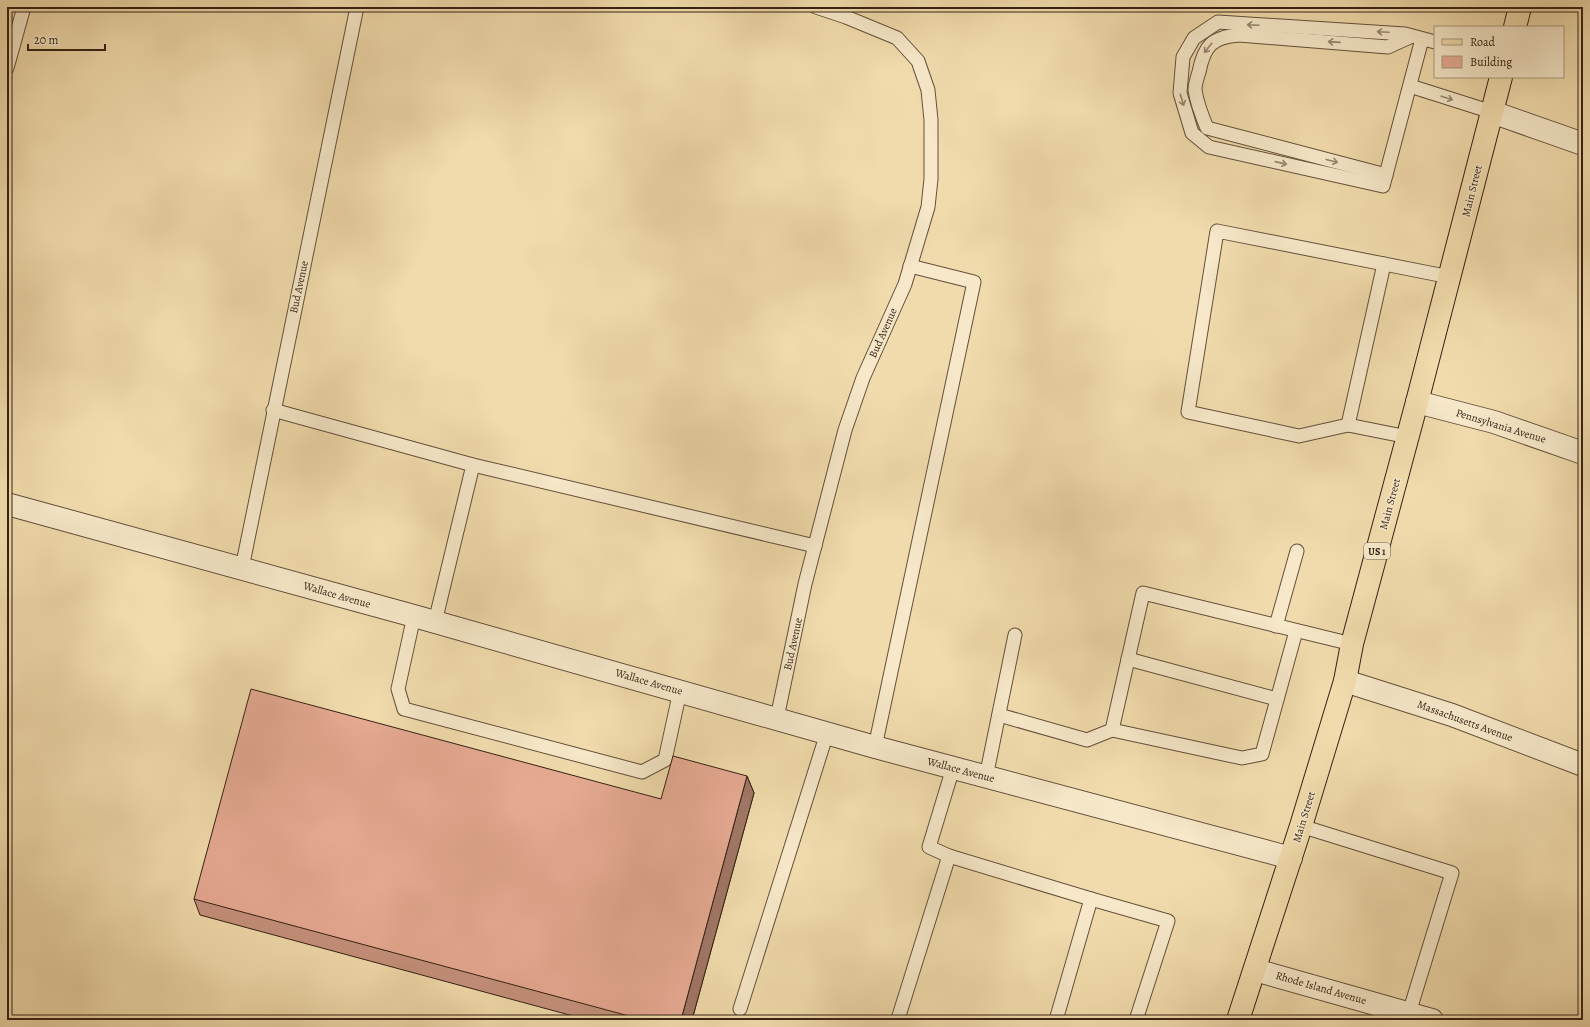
<svg xmlns="http://www.w3.org/2000/svg" width="1590" height="1027" font-family="Alegreya,serif">
<rect width="100%" height="100%" fill="#f1dbac"/>
<filter id="stains"><feTurbulence type="fractalNoise" baseFrequency=".005" numOctaves="4"/><feColorMatrix values="0 0 0 0 .2 0 0 0 0 .09 0 0 0 0 .02 0 0 0 .5 -.17"/></filter>
<radialGradient id="worn" r=".72"><stop offset=".6" stop-color="#630" stop-opacity="0"/><stop offset="1" stop-color="#630" stop-opacity=".3"/></radialGradient>
<g fill="none" stroke-linecap="round" stroke-linejoin="round">
<g stroke="#63503a" stroke-width="15">
<g id="lane">
<path d="M1422,39l-39,147 -174,-39 -17,-14 -12,-40 3,-36 11,-19 24,-16 187,12 30,8"/>
<path d="M7,68l17,-61"/>
<path d="M1410,86l82,26"/>
<path d="M1386,175l-179,-47c-5,-12 -10,-24 -12,-38 0,-5 2,-12 4,-18 5,-26 13,-35 40,-37l149,12 24,-11"/>
<path d="M273,410l200,55 342,81"/>
<path d="M1348,425l36,-161"/>
<path d="M1408,437l-60,-12 -49,11 -111,-24 29,-181 233,46"/>
<path d="M242,568l115,-561"/>
<path d="M414,616l-16,73 6,20 238,63 23,-12 15,-69"/>
<path d="M435,622l38,-157"/>
<path d="M1276,626l21,-75"/>
<path d="M1128,659l149,40"/>
<path d="M999,715l88,25 25,-10 31,-137 209,51"/>
<path d="M777,718l28,-134 40,-154 18,-52 42,-94 23,-77 3,-28v-59l-3,-30 -10,-29 -21,-23 -51,-21 -30,-10"/>
<path d="M1112,730l130,28 20,-4 34,-123"/>
<path d="M875,747l99,-465 -64,-16"/>
<path d="M953,768l-24,79 20,9 142,43 -35,121"/>
<path d="M986,777l29,-142"/>
<path d="M1301,826l151,47 -43,140"/>
<path d="M1091,899l77,22 -32,99"/>
<path d="M740,1009l87,-276"/>
<path d="M898,1019l51,-163"/>
</g>
</g>
<g stroke="#63503a" stroke-width="24">
<g id="street">
<path d="M1492,112l91,32"/>
<path d="M1417,402l77,20 89,31"/>
<path d="M7,504l407,112 461,131 416,111"/>
<path d="M1345,681l107,34 131,50"/>
<path d="M1255,970l177,50"/>
</g>
</g>
<g stroke="#342214" stroke-width="24">
<g id="primary">
<path d="M1515,27l5,-20"/>
<path d="M1238,1020l63,-194 44,-145 7,-37 65,-242 84,-325"/>
</g>
</g>
<use href="#lane" stroke="#f6e8c9" stroke-width="13"/>
<use href="#street" stroke="#f6e8c9" stroke-width="22"/>
<use href="#primary" stroke="#f1dbac" stroke-width="22"/>
</g>
<path fill="#c6927e" stroke="#342214" d="M747,776l7,17 -62,227h-104l-388,-105 -6,-16 467,-100z"/>
<path fill="#a17767" stroke="#342214" d="M747,776l7,17 -62,227h-11z"/>
<path fill="#e6aa93" stroke="#342214" d="M251,689l410,110 12,-43 74,20 -66,244h-37l-450,-121z"/>
<defs><path id="oneway-shaft" d="M-6 0H5M1.5-3L5.5 0L1.5 3" fill="none" stroke-width="1.6" stroke-linecap="round" stroke-linejoin="round"/></defs>
<g stroke="#95856e">
<use href="#oneway-shaft" transform="translate(1253 25) rotate(-177)"/>
<use href="#oneway-shaft" transform="translate(1383 32) rotate(-177)"/>
<use href="#oneway-shaft" transform="translate(1334 42) rotate(-176)"/>
<use href="#oneway-shaft" transform="translate(1208 48) rotate(128)"/>
<use href="#oneway-shaft" transform="translate(1447 98) rotate(18)"/>
<use href="#oneway-shaft" transform="translate(1182 100) rotate(73)"/>
<use href="#oneway-shaft" transform="translate(1332 161) rotate(14)"/>
<use href="#oneway-shaft" transform="translate(1281 163) rotate(13)"/>
</g>
<g text-anchor="middle" dominant-baseline="central" stroke-width="3" stroke-linejoin="round" paint-order="stroke">
<rect fill="#f6e8c9" stroke="#6e5d4a" stroke-width="1" x="1364" y="543" width="26" height="16" rx="3"/>
<g font-size="10" font-weight="bold" fill="#342214">
<text x="1377" y="551">US 1</text>
</g>
<g font-size="11" fill="#342214" stroke="#f6e8c9">
<text transform="translate(1472 191) rotate(-76)">Main Street</text>
<text transform="translate(299 287) rotate(-78)">Bud Avenue</text>
<text transform="translate(883 333) rotate(-66)">Bud Avenue</text>
<text transform="translate(1501 426) rotate(17)">Pennsylvania Avenue</text>
<text transform="translate(1390 504) rotate(-75)">Main Street</text>
<text transform="translate(337 595) rotate(16)">Wallace Avenue</text>
<text transform="translate(793 644) rotate(-78)">Bud Avenue</text>
<text transform="translate(649 682) rotate(16)">Wallace Avenue</text>
<text transform="translate(1465 721) rotate(20)">Massachusetts Avenue</text>
<text transform="translate(961 770) rotate(15)">Wallace Avenue</text>
<text transform="translate(1304 817) rotate(-73)">Main Street</text>
<text transform="translate(1321 988) rotate(16)">Rhode Island Avenue</text>
</g>
</g>
<rect width="1590" height="1027" fill="none" stroke="#f1dbac" stroke-width="24"/>
<rect x="8" y="8" width="1574" height="1011" fill="none" stroke="#342214" stroke-width="2"/>
<rect x="12" y="12" width="1566" height="1003" fill="none" stroke="#342214"/>
<rect x="1434" y="26" width="130" height="52" fill="#f6e8c9" stroke="#a89981"/>
<rect x="1442" y="39" width="20" height="6" fill="#f1dbac" stroke="#a89981"/>
<text x="1470" y="46" font-size="12" fill="#342214">Road</text>
<rect x="1442" y="56" width="20" height="12" fill="#e6aa93" stroke="#a89981"/>
<text x="1470" y="66" font-size="12" fill="#342214">Building</text>
<path d="M28 44v6h77v-6" fill="none" stroke="#342214" stroke-width="2"/>
<text x="34" y="44" font-size="12" fill="#342214" stroke="#f6e8c9" stroke-width="3" paint-order="stroke">20 m</text>
<rect width="100%" height="100%" filter="url(#stains)"/>
<rect width="100%" height="100%" fill="url(#worn)"/>
</svg>
